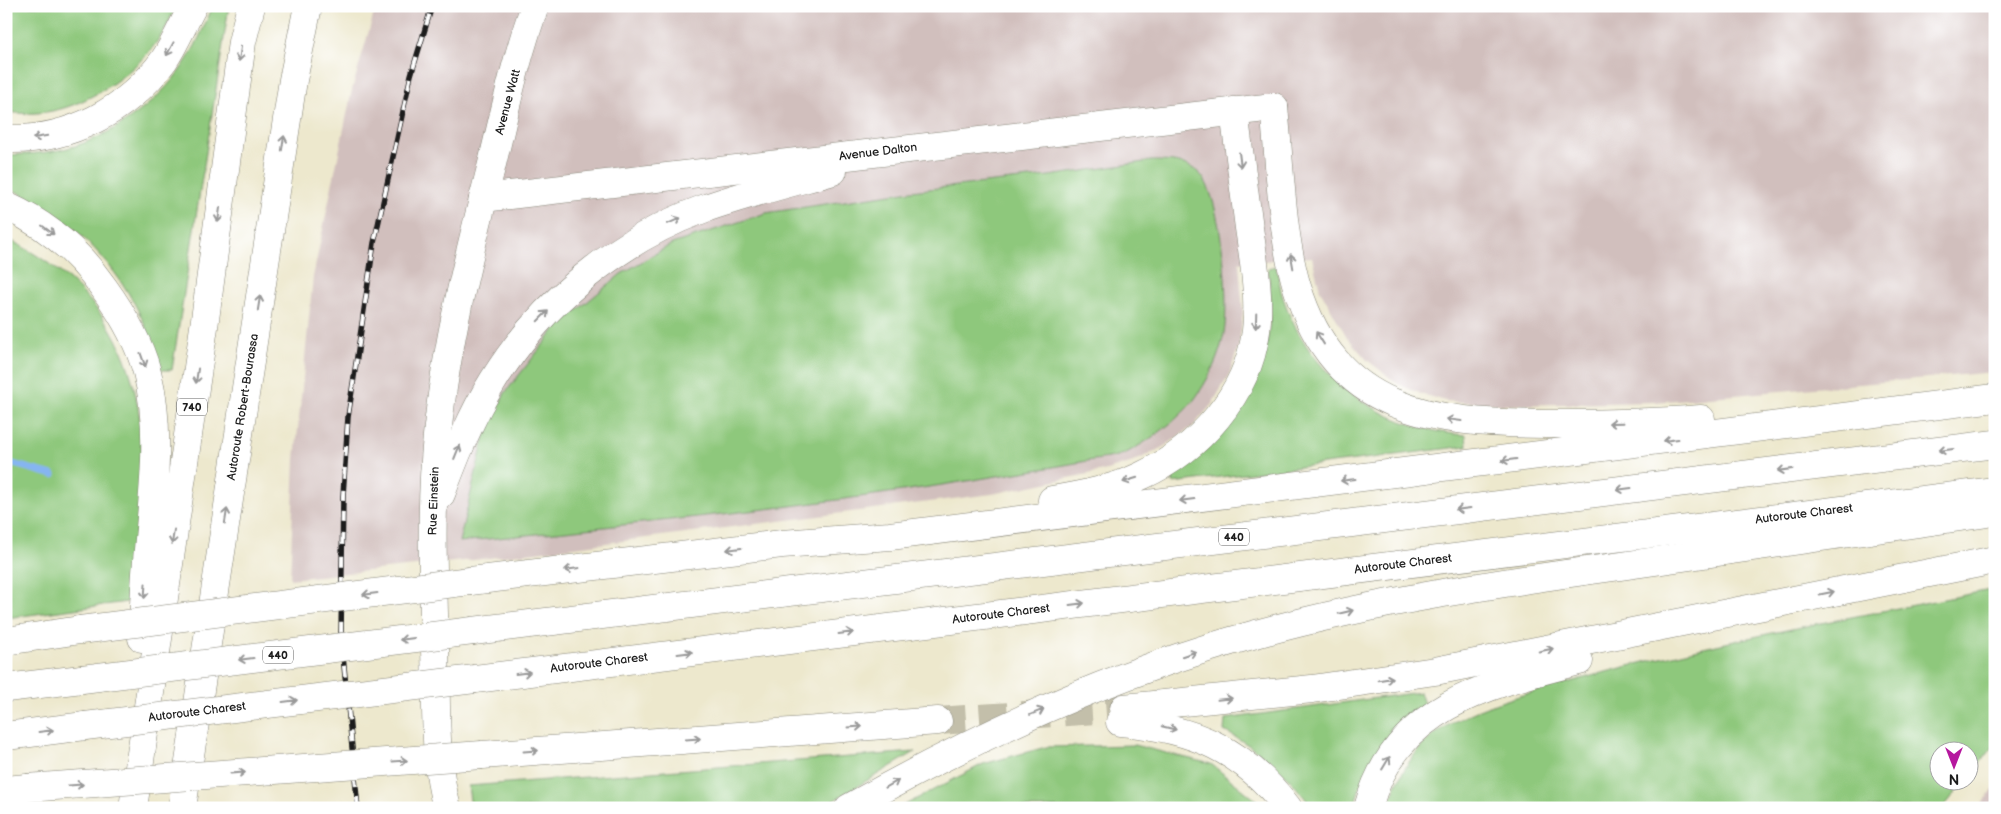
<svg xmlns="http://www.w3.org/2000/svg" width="2001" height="814" font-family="'Balsamiq Sans',sans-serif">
<rect width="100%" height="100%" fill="#fff"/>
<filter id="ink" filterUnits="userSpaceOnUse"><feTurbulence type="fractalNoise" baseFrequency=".02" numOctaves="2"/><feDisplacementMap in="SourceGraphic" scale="10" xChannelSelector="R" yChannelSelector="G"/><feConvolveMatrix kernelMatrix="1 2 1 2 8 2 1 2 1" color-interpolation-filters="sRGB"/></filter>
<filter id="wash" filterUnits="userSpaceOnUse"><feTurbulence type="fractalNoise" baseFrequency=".0096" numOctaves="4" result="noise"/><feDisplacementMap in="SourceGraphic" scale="20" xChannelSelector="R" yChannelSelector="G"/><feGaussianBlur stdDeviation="1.12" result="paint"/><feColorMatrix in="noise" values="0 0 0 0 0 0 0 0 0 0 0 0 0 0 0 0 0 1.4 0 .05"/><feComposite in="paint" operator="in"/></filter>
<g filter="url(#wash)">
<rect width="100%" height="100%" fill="#ede8cd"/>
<g fill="#d1bfbd">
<path d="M376,6h1619v366l-340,30 -146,3 -63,-4 -25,-7 -23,-10 -31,-24 -20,-23 -27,-47 -8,-33 -73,6 4,49 -4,33 -10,30 -17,29 -19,22 -31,22 -29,14 -26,8 -115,24 -519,66 -183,19 5,-120 18,-182 39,-187z"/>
<path d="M1995,788v20h-17z"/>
</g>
<g fill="#8ec87c" stroke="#55724c">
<path d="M6,6h170c-4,9 -8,19 -14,28 -20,34 -71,70 -110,77 -14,3 -31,3 -46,1z"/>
<path d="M213,6h16l-57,364h-13c-17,-81 -77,-151 -153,-183v-32c23,-1 46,-2 69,-9 44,-14 89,-48 113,-88 10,-16 17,-34 25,-52z"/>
<path d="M1151,161c17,0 36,0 49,13 22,22 31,134 23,164 -4,18 -13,38 -23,53 -14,24 -48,48 -72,61 -12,6 -28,7 -41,9 -28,5 -56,10 -84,14 -180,31 -362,48 -544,67l26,-107 20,-42 52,-66 64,-53 51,-30 94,-31 145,-22 138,-15z"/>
<path d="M6,238c82,41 127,100 135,193 5,56 -8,115 -14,171l-121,16z"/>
<path d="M1276,266c3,12 4,25 9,37 28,78 100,127 181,132l1,11 -294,37 -1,-7c78,-53 107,-114 96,-208z"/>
<path d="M1995,589v156l-26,31 -1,-24h-30v30h26l-21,26h-556c10,-29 26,-59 52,-77 40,-27 92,-38 138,-51 137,-39 278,-63 418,-91z"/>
<path d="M1420,692l4,12c-32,27 -61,61 -70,104h-42c-23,-34 -51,-58 -88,-77l1,-12z"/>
<path d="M1134,745l77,19 55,44h-367l84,-44 63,-17z"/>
<path d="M915,752l-94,56h-350l-3,-22z"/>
</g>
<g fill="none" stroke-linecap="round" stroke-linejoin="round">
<path stroke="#86b5f1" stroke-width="7" d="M6,462l47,13"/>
</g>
</g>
<g filter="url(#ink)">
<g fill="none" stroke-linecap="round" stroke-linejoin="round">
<path stroke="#c3bfaa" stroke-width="28" stroke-dasharray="28 14" stroke-linecap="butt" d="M938,721l186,-13"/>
<g stroke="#848274" stroke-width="29">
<g id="tertiary">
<path d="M483,198l791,-91"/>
<path d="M441,494c15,-39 30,-78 52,-113 48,-78 123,-140 210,-172 42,-15 87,-26 130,-38"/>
<path d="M447,808c-14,-51 -10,-107 -12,-159 -2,-71 -5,-142 2,-213 9,-92 32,-182 55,-272 13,-53 24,-107 43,-158"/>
</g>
</g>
<g stroke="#848274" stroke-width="29">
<g id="motorway">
<path d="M1274,107c6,55 7,127 23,180 39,126 134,136 249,137 52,0 104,-1 155,-5"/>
<path d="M6,139c63,2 121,-28 158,-79 11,-16 19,-36 29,-54"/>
<path d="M6,206c40,18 73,46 98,82 18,25 35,54 43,84 15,57 6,121 1,178 -3,29 -4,59 -6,88"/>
<path d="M1052,500c29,-5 62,-11 89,-24 57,-26 107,-81 115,-145 4,-34 -2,-69 -7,-103 -5,-39 -10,-78 -15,-117"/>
<path d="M470,581l312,-37 108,-8 1105,-138"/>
<path d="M473,631l1522,-187"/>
<path d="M6,641l74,-11"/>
<path d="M475,679l1520,-188"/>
<path d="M6,688l76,-9"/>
<path d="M1124,708l188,-19 123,-18 560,-111"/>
<path d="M1120,722c73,6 123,27 168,86"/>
<path d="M6,736l79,-10"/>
<path d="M482,755l456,-34"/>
<path d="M6,790l21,-2"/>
<path d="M133,808l71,-481 38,-285 9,-36"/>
<path d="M182,808l111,-728 15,-74"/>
<path d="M849,808c130,-73 263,-135 407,-174 120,-33 242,-51 365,-68 125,-18 249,-36 374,-54"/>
<path d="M1368,808c27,-102 121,-124 211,-147"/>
</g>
</g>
<use href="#tertiary" stroke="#fff" stroke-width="28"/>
<use href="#motorway" stroke="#fff" stroke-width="28"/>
<g stroke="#1c1c1c" stroke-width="5.5">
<path id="rail" d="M358,808l-17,-172 2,-140 5,-79 26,-174 37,-168 21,-69"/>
</g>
<use href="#rail" stroke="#fff" stroke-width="4" stroke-dasharray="11" stroke-linecap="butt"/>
<g stroke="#848274" stroke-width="29" stroke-linecap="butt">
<g id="motorway-bridge">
<path d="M80,630l390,-49"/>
<path d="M82,679l391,-48"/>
<path d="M85,726l390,-47"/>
<path d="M27,788l455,-33"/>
</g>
</g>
<use href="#motorway-bridge" stroke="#fff" stroke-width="28"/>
</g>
<defs><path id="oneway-shaft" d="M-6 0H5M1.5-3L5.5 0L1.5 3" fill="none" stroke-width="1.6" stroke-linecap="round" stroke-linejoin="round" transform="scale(1.25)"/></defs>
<g stroke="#999">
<use href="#oneway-shaft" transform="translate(170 49) rotate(118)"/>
<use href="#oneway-shaft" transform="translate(240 54) rotate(98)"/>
<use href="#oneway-shaft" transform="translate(40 137) rotate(170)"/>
<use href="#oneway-shaft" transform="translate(283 143) rotate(-81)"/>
<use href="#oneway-shaft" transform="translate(1240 160) rotate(83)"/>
<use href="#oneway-shaft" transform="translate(219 215) rotate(98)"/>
<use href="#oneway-shaft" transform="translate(674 221) rotate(-24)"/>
<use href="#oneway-shaft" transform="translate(48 230) rotate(37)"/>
<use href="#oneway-shaft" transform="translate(1292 261) rotate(-100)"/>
<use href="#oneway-shaft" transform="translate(259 303) rotate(-81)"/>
<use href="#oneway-shaft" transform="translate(543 316) rotate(-45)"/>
<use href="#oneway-shaft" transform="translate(1256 321) rotate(92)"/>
<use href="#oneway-shaft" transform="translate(1320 338) rotate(-122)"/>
<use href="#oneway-shaft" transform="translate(143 360) rotate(70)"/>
<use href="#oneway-shaft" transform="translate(197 376) rotate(98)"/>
<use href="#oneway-shaft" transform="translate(1454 420) rotate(-172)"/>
<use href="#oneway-shaft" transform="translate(1616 423) rotate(179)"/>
<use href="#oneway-shaft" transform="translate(1671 440) rotate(173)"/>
<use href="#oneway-shaft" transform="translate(1946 450) rotate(173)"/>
<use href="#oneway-shaft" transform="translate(457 452) rotate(-68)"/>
<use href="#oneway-shaft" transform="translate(1509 460) rotate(173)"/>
<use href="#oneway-shaft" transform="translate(1785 470) rotate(173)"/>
<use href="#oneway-shaft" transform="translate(1130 480) rotate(163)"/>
<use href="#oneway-shaft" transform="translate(1348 480) rotate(173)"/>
<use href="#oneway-shaft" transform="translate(1624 489) rotate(173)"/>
<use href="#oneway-shaft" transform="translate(1187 500) rotate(173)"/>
<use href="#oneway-shaft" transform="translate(1463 509) rotate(173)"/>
<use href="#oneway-shaft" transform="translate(226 516) rotate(-81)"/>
<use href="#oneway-shaft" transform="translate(173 537) rotate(98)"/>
<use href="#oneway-shaft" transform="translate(734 549) rotate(173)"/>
<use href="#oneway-shaft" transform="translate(572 569) rotate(173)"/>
<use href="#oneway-shaft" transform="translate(145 591) rotate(94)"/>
<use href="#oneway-shaft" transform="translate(1827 593) rotate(-11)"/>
<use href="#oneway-shaft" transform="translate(370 594) rotate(173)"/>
<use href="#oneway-shaft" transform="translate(1077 604) rotate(-7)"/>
<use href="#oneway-shaft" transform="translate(1346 612) rotate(-13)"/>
<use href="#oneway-shaft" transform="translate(846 633) rotate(-7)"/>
<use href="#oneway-shaft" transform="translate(407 639) rotate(173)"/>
<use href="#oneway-shaft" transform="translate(1546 650) rotate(-11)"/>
<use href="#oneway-shaft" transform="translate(685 653) rotate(-7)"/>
<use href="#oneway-shaft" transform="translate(1189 654) rotate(-18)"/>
<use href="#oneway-shaft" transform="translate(246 659) rotate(173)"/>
<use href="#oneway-shaft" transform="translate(523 673) rotate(-7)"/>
<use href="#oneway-shaft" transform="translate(1386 679) rotate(-9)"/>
<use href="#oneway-shaft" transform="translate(1225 699) rotate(-6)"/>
<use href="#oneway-shaft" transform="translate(290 701) rotate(-7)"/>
<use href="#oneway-shaft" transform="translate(1037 712) rotate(-23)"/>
<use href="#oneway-shaft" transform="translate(855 727) rotate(-4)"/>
<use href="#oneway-shaft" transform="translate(1169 728) rotate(13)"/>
<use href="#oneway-shaft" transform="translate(46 731) rotate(-7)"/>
<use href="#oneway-shaft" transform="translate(693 739) rotate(-4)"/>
<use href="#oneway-shaft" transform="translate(531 751) rotate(-4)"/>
<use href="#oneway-shaft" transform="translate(400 761) rotate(-4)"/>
<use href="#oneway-shaft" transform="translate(1386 763) rotate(-59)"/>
<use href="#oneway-shaft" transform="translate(238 773) rotate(-4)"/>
<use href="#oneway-shaft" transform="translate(892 784) rotate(-29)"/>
<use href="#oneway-shaft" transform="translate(76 785) rotate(-4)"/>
</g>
</g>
<g text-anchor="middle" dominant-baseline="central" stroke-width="4" stroke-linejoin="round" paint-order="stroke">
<g fill="#fff" stroke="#606060" stroke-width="1">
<rect x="177" y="398.5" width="30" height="17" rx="4"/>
<rect x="1219" y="528.5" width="30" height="17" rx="4"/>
<rect x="263" y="646.5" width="30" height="17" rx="4"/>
</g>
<g font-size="11" font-weight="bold" fill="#1c1c1c">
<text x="192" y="407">740</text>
<text x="1234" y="537">440</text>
<text x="278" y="655">440</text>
</g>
<g font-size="12" fill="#1c1c1c" stroke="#fff">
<text transform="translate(508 102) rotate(-75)">Avenue Watt</text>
<text transform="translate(878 152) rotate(-7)">Avenue Dalton</text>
<text transform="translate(243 407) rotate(-81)">Autoroute Robert-Bourassa</text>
<text transform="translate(434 501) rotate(-88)">Rue Einstein</text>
<text transform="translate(1804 514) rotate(-7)">Autoroute Charest</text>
<text transform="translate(1403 564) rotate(-7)">Autoroute Charest</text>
<text transform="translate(1001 614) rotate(-7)">Autoroute Charest</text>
<text transform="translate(599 663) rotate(-7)">Autoroute Charest</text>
<text transform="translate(197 712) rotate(-7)">Autoroute Charest</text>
</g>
</g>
<rect width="2001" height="814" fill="none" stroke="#fff" stroke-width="25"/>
<g transform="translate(1954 766) rotate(180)"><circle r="24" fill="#ffffff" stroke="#a4a4a4"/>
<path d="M0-4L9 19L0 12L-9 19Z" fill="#b5179e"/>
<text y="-8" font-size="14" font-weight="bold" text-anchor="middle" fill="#1c1c1c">N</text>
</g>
</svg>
